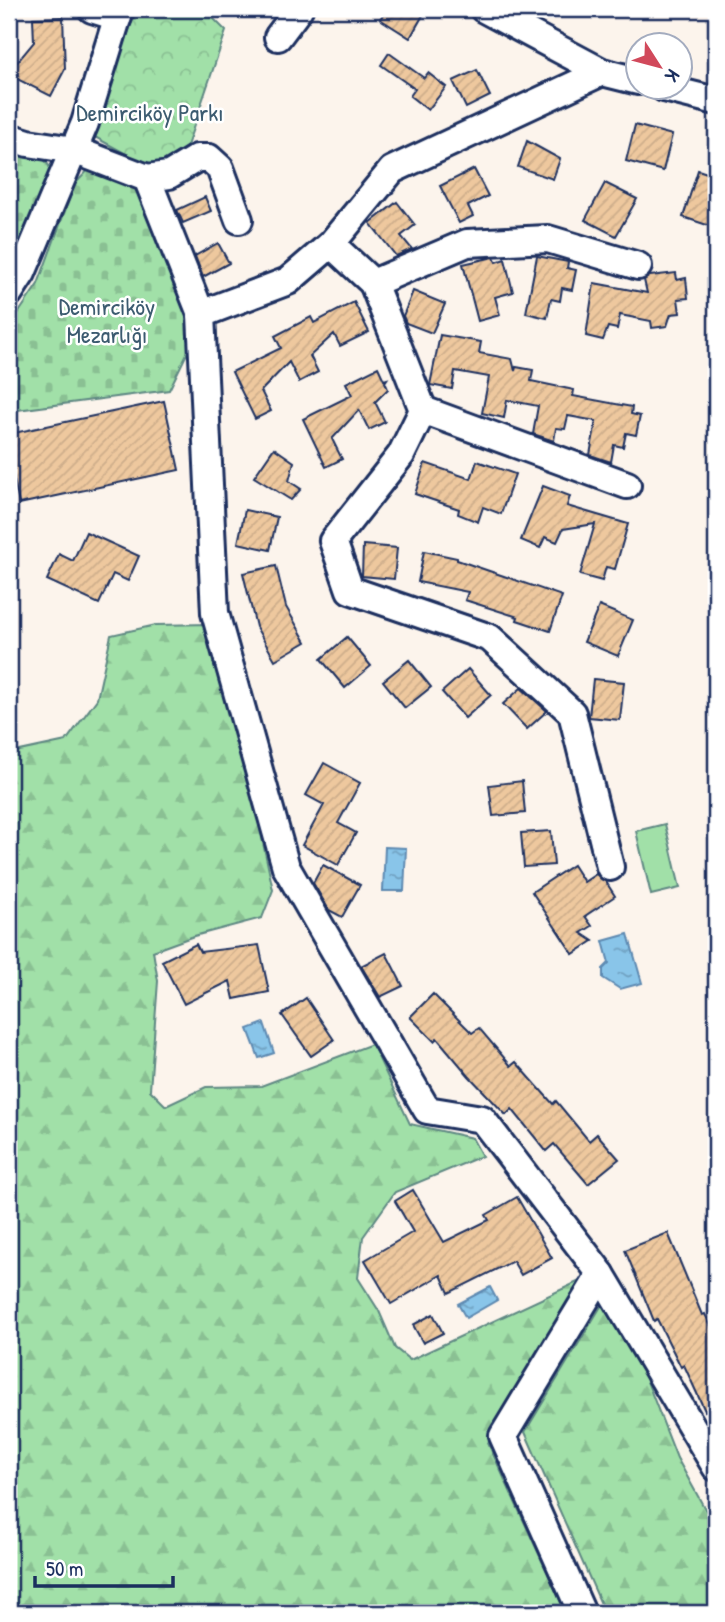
<svg xmlns="http://www.w3.org/2000/svg" width="725" height="1622" font-family="'Patrick Hand',sans-serif">
<defs>
<pattern id="forest-firs" width="22" height="20" patternUnits="userSpaceOnUse" patternTransform="scale(1.75)"><rect width="22" height="20" fill="#a1e0a8"/><path d="M5 1l3.5 6h-7zM16 11l3.5 6h-7z" fill="#8ac093"/></pattern>
<pattern id="cemetery-stones" width="16" height="16" patternUnits="userSpaceOnUse" patternTransform="scale(1.75)"><rect width="16" height="16" fill="#a1e0a8"/><path d="M2 7V4a2 2 0 0 1 4 0v3zM10 15v-3a2 2 0 0 1 4 0v3z" fill="#8ac093"/></pattern>
<pattern id="park-crowns" width="20" height="18" patternUnits="userSpaceOnUse" patternTransform="scale(1.75)"><rect width="20" height="18" fill="#a1e0a8"/><path d="M2 6a3 3 0 1 1 6 0M12 15a3 3 0 1 1 6 0" fill="none" stroke="#8ac093"/></pattern>
<pattern id="water-ripples" width="26" height="14" patternUnits="userSpaceOnUse" patternTransform="scale(1.75)"><rect width="26" height="14" fill="#89c5e9"/><path d="M2 4q2-2 4 0t4 0M15 11q2-2 4 0t4 0" fill="none" stroke="#6fa0c0"/></pattern>
<pattern id="building-hatch" width="6" height="6" patternUnits="userSpaceOnUse" patternTransform="scale(1.75)"><rect width="6" height="6" fill="#eec89e"/><path d="M-1 1l2-2M0 6l6-6M5 7l2-2" fill="none" stroke="#ccac8a"/></pattern>
</defs>
<rect width="100%" height="100%" fill="#fcf4ec"/>
<filter id="ink" filterUnits="userSpaceOnUse"><feTurbulence type="fractalNoise" baseFrequency=".0143" numOctaves="2"/><feDisplacementMap in="SourceGraphic" scale="14" xChannelSelector="R" yChannelSelector="G"/><feConvolveMatrix kernelMatrix="1 2 1 2 8 2 1 2 1" color-interpolation-filters="sRGB"/></filter>
<g filter="url(#ink)">
<g fill="url(#forest-firs)" stroke="#5e8883" stroke-width="2">
<path d="M210,624l44,176 19,90 -11,28 -68,18 -41,15 5,30 -8,109 16,16 40,-19 55,-1 111,-42 38,80 62,14 10,18 -87,36 -32,45 -5,41 21,33 16,37 15,12 176,-82 -98,165 78,170h-557v-861h6l51,-11 31,-42 14,-64 45,-10z"/>
<path d="M603,1303l38,63 36,92 39,71v84h-111l-80,-181z"/>
</g>
<g fill="url(#cemetery-stones)" stroke="#5e8883" stroke-width="2">
<path d="M9,147c17,6 43,7 42,29l-42,87z"/>
<path d="M93,165l41,13 62,157 -27,55 -160,21v-84l29,-43 37,-100z"/>
</g>
<path fill="url(#park-crowns)" stroke="#5e8883" stroke-width="2" d="M137,9h67l22,22 -39,115 -29,25 -67,-36z"/>
<path fill="#a1e0a8" stroke="#5e8883" stroke-width="2" d="M665,824l15,64 -29,7 -15,-64z"/>
<g fill="url(#water-ripples)" stroke="#5d89b1" stroke-width="2">
<path d="M385,847l21,1 -2,43h-21z"/>
<path d="M628,934l14,49 -22,6 -17,-11v-9l6,-6 -6,-22z"/>
<path d="M264,1023l10,30 -15,5 -11,-29z"/>
<path d="M490,1287l7,13 -31,18 -8,-14z"/>
</g>
<g fill="url(#building-hatch)" stroke="#1b2f5e" stroke-width="2">
<path d="M387,9h26l10,6 -13,23 -30,-19z"/>
<path d="M63,17l2,52 -14,27 -42,-21v-3l25,-30 -1,-24z"/>
<path d="M389,53l35,25 4,-5 18,14 -18,23 -18,-14 5,-7 -34,-24z"/>
<path d="M477,70l13,26 -24,12 -13,-27z"/>
<path d="M635,125l37,10 -9,36 -37,-10z"/>
<path d="M527,141l33,18 -7,20 -35,-12z"/>
<path d="M474,169l14,27 -20,10 5,10 -14,7 -19,-37z"/>
<path d="M698,170l18,6v31l-6,19 -27,-9z"/>
<path d="M605,183l32,16 -21,37 -31,-16z"/>
<path d="M205,197l6,14 -28,12 -6,-13z"/>
<path d="M397,202l18,23 -14,11 11,13 -16,7 -26,-33z"/>
<path d="M218,243l11,20 -26,14 -8,-21z"/>
<path d="M537,256l31,6 -1,6 9,2 -4,20 -10,-2 -2,13 -9,-2 -4,19 -21,-5z"/>
<path d="M494,257l2,5 9,-3 8,33 -18,5 5,18 -22,6 -15,-57z"/>
<path d="M676,273l1,7 9,-2 2,20 -10,1 2,14 -9,1 -4,12 -15,2 -1,-7 -31,-6 -3,14 -9,-2 -5,13 -17,-4 8,-53 53,10 -3,-13 6,-4z"/>
<path d="M413,291l32,13 -13,29 -26,-10 -3,-7z"/>
<path d="M354,302l15,30 -29,14 -6,-12 -24,22 8,16 -19,10 -10,-20 -28,29 10,20 -16,8 -23,-47 49,-24 -6,-12 36,-19 3,6z"/>
<path d="M440,335l41,7 -2,11 33,6 3,12 1,-4 17,3 -2,11 43,9 -1,6 59,11 -1,7 9,2 -4,19 -10,-2 -3,14 -9,-2 -3,17 -21,-7 6,-34 -28,-5 -3,13 -9,-1 -2,13 -21,-7 5,-28 -31,-6 -3,18 -22,-5 7,-36 -34,-6 -3,18 -22,-4z"/>
<path d="M378,367l6,13 3,-1 -2,3 3,7 -13,13 10,20 -16,8 -10,-20 -27,29 10,20 -16,8 -23,-48 49,-24 -6,-12z"/>
<path d="M164,401l15,69 -160,34 -10,-51v-19z"/>
<path d="M274,448l20,14 -5,19 12,8 -10,11 -37,-23z"/>
<path d="M477,461l38,13 -14,40 -18,-7 -5,15 -20,-8 1,-5 -44,-15 10,-31 46,16z"/>
<path d="M543,486l27,10 -3,10 61,18 -13,45 -9,-2 -4,14 -22,-6 15,-51 -32,5 -6,13 -12,-5 -5,11 -19,-8z"/>
<path d="M245,510l32,7 -7,33 -32,-7z"/>
<path d="M86,532l53,24 -11,25 -15,-7 -14,30 -52,-24 12,-26 14,7z"/>
<path d="M363,545l34,3 -3,31 -32,-3z"/>
<path d="M424,551l33,7v2l105,36 -12,35 -33,-11 1,-3 -53,-17 3,-8 -50,-10z"/>
<path d="M276,566l10,41 20,35 -31,18 -19,-33 -13,-54z"/>
<path d="M599,606l34,14 -15,36 -34,-14z"/>
<path d="M347,637l24,29 -26,22 -24,-29z"/>
<path d="M409,660l22,27 -26,21 -22,-27z"/>
<path d="M468,669l23,26 -26,23 -23,-26z"/>
<path d="M593,679l31,3 -4,38 -31,-3z"/>
<path d="M521,688l26,23 -20,18 -24,-25z"/>
<path d="M324,763l36,20 -22,40 18,10 -18,32 -36,-20 22,-40 -18,-10z"/>
<path d="M522,781l3,32 -32,3 -4,-31z"/>
<path d="M551,831l3,34 -30,2 -3,-34z"/>
<path d="M323,865l37,20 -18,32 -13,-7 -16,-27z"/>
<path d="M573,865l11,17 12,-8 10,8 9,14 -30,20 7,10 -11,7 12,8 -20,13 -41,-62z"/>
<path d="M196,944l4,8 59,-7 10,47 -35,7 -4,-18 -46,23 -22,-43z"/>
<path d="M386,953l17,33 -23,11 -19,-31z"/>
<path d="M433,994l39,39 7,-5 32,38 5,-4 37,42 3,-3 33,40 8,-7 22,25 -31,25 -34,-40 -8,7 -34,-42 -6,6 -37,-39 -32,-38 -3,3 -24,-24z"/>
<path d="M306,998l28,42 -23,16 -29,-41z"/>
<path d="M413,1190l31,52 45,-22 -3,-5 31,-18 35,61 -31,17 -8,-14 -64,32 -8,-18 -50,29 -26,-44 48,-28 -18,-31z"/>
<path d="M668,1233l34,82 3,-1 11,23v68l-11,6 -21,-46 -3,2 -24,-48 -3,2 -29,-71z"/>
<path d="M433,1314l10,19 -20,10 -10,-18z"/>
</g>
<g fill="none" stroke-linecap="round" stroke-linejoin="round">
<g stroke="#1b2f5e" stroke-width="32">
<g id="minor">
<path d="M92,9l26,8"/>
<path d="M484,9l118,63 36,9"/>
<path d="M278,37l21,-28"/>
<path d="M602,72l-210,98 -61,74 -43,37 -87,33 14,299 71,254 141,243 55,9 119,155 115,193"/>
<path d="M664,88l52,13"/>
<path d="M9,137l19,6 46,7 73,28 54,136"/>
<path d="M147,178l22,-3 28,-17h12l11,10 19,52"/>
<path d="M331,244l42,39 94,-40 81,-4 90,27"/>
<path d="M373,283l50,127 -22,45 -68,86 17,49 140,48 82,75 38,154"/>
<path d="M9,293l13,-20 63,-150 35,-114"/>
<path d="M423,410l204,75"/>
<path d="M582,1613l-79,-177 98,-162"/>
</g>
</g>
<use href="#minor" stroke="#fff" stroke-width="26"/>
</g>
</g>
<g text-anchor="middle" dominant-baseline="central" stroke-width="5" stroke-linejoin="round" paint-order="stroke">
<g font-size="24" fill="#3c5b70" stroke="#fff">
<text x="150" y="112">Demirciköy Parkı</text>
<text x="107" y="306">Demirciköy<tspan x="107" dy="28">Mezarlığı</tspan></text>
</g>
</g>
<rect width="725" height="1622" fill="none" stroke="#fff" stroke-width="35"/>
<rect x="18" y="18" width="690" height="1587" fill="none" stroke="#1b2f5e" stroke-width="2.5" filter="url(#ink)"/>
<g transform="translate(659 66) rotate(126)"><circle r="33" fill="#ffffff" stroke="#a4acbf" stroke-width="2"/>
<path d="M0-5L12 26L0 18L-12 26Z" fill="#d1495b"/>
<text y="-10" font-size="19" font-weight="bold" text-anchor="middle" fill="#1b2f5e">K</text>
</g>
<path d="M35 1576v10h138v-10" fill="none" stroke="#1b2f5e" stroke-width="3.5"/>
<text x="46" y="1576" font-size="21" fill="#1b2f5e" stroke="#ffffff" stroke-width="5" paint-order="stroke">50 m</text>
</svg>
